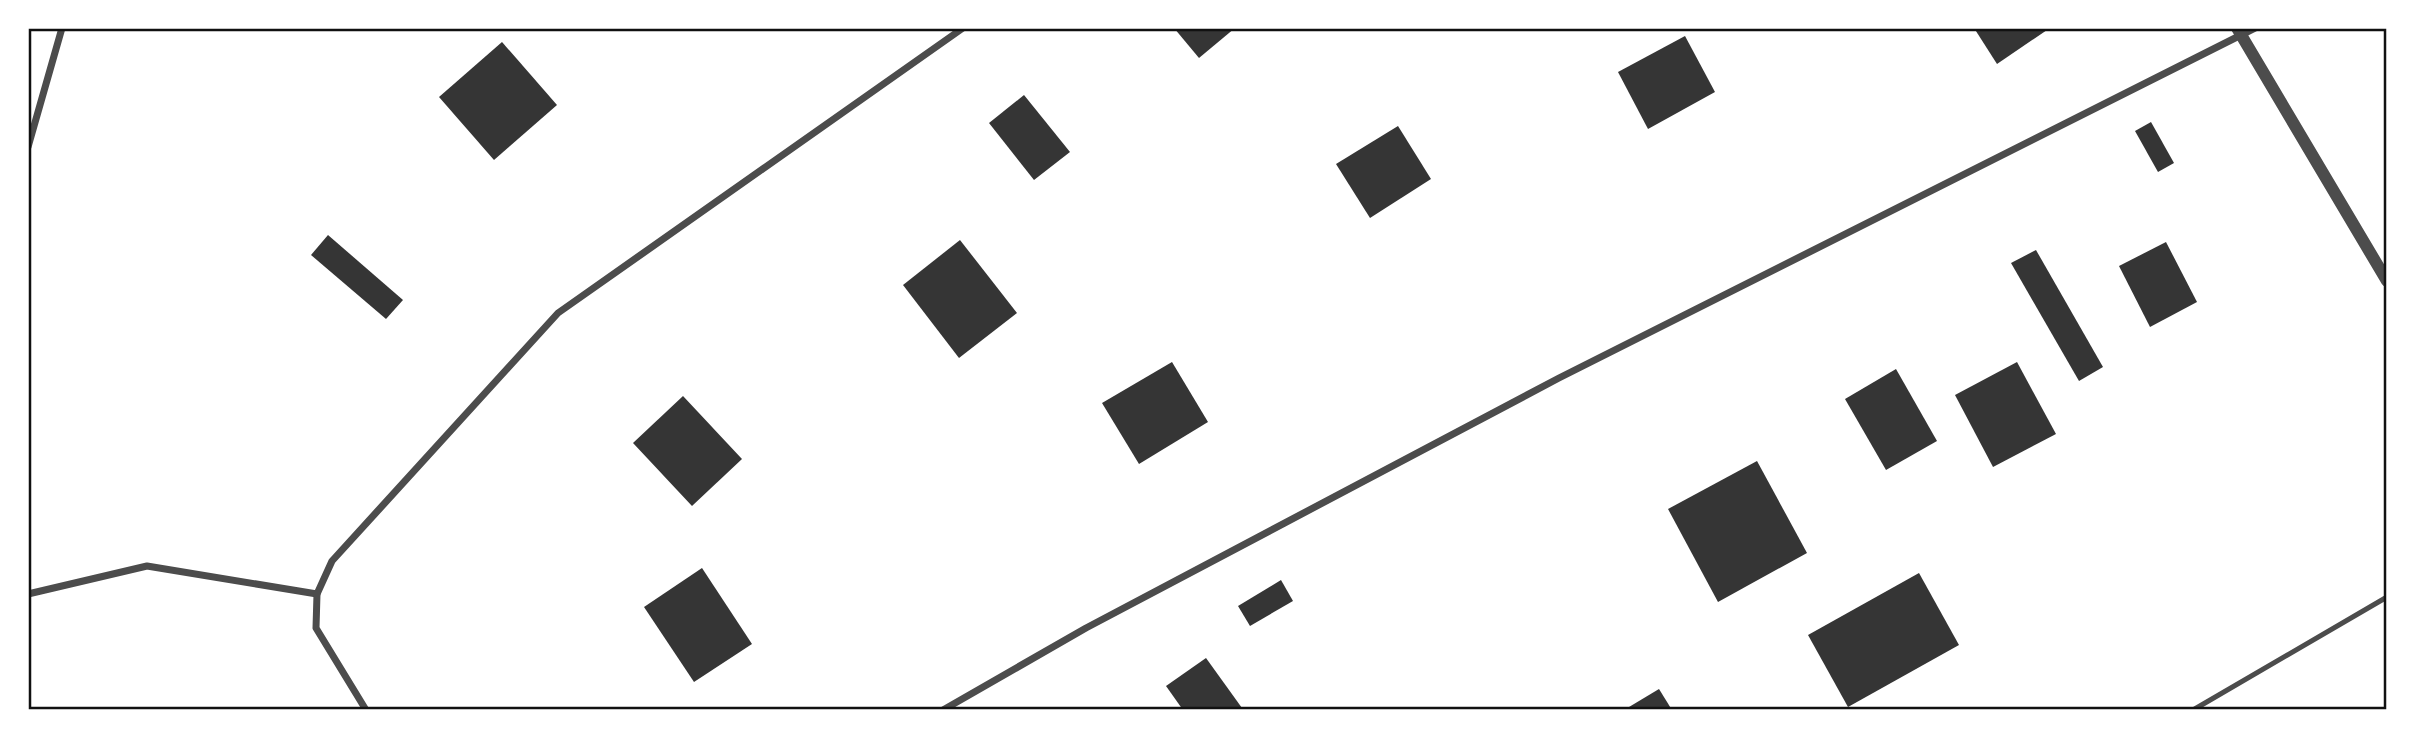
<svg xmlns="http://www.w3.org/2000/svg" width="2415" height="738" font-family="'Exo 2',sans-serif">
<rect width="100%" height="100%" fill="#fff"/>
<g fill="#353535">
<path d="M1174,28h61l-36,30z"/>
<path d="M1974,28h76l-53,36z"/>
<path d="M1685,36l30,56 -67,37 -30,-57z"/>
<path d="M502,42l55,63 -63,55 -55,-63z"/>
<path d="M1024,95l46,57 -36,28 -45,-57z"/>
<path d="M2151,122l23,41 -16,9 -23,-41z"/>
<path d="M1398,126l33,53 -61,39 -34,-54z"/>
<path d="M328,235l75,65 -17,19 -75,-64z"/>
<path d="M960,240l57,73 -58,45 -56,-73z"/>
<path d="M2166,242l31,60 -47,25 -31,-61z"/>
<path d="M2036,250l67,117 -24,14 -68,-118z"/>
<path d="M1172,362l36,60 -69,42 -37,-61z"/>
<path d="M2017,362l39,72 -63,33 -38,-72z"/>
<path d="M1896,369l41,72 -51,29 -41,-71z"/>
<path d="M683,396l59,63 -50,47 -59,-63z"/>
<path d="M1757,461l50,92 -89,49 -50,-93z"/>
<path d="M702,568l50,76 -58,38 -50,-75z"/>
<path d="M1919,573l40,72 -111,62 -40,-72z"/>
<path d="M1281,580l12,21 -43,25 -12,-20z"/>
<path d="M1206,658l36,50 -3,2h-56l-17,-24z"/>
<path d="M1659,689l13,21h-48z"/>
</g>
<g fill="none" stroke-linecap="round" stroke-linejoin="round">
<path stroke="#4c4c4c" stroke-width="5" d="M2193,710l194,-113"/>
<g stroke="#4c4c4c" stroke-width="7">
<path d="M28,147l34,-119"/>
<path d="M28,594l119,-28 170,28"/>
<path d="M366,710l-50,-82 1,-34 15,-33 226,-248 405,-285"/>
<path d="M943,710l143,-82 473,-250 696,-350"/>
</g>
<path stroke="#4c4c4c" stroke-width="12" d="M2237,28l150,253"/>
</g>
<rect width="2415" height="738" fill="none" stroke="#ffffff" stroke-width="60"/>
<rect x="30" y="30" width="2355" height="678" fill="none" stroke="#111" stroke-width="2.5"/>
</svg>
